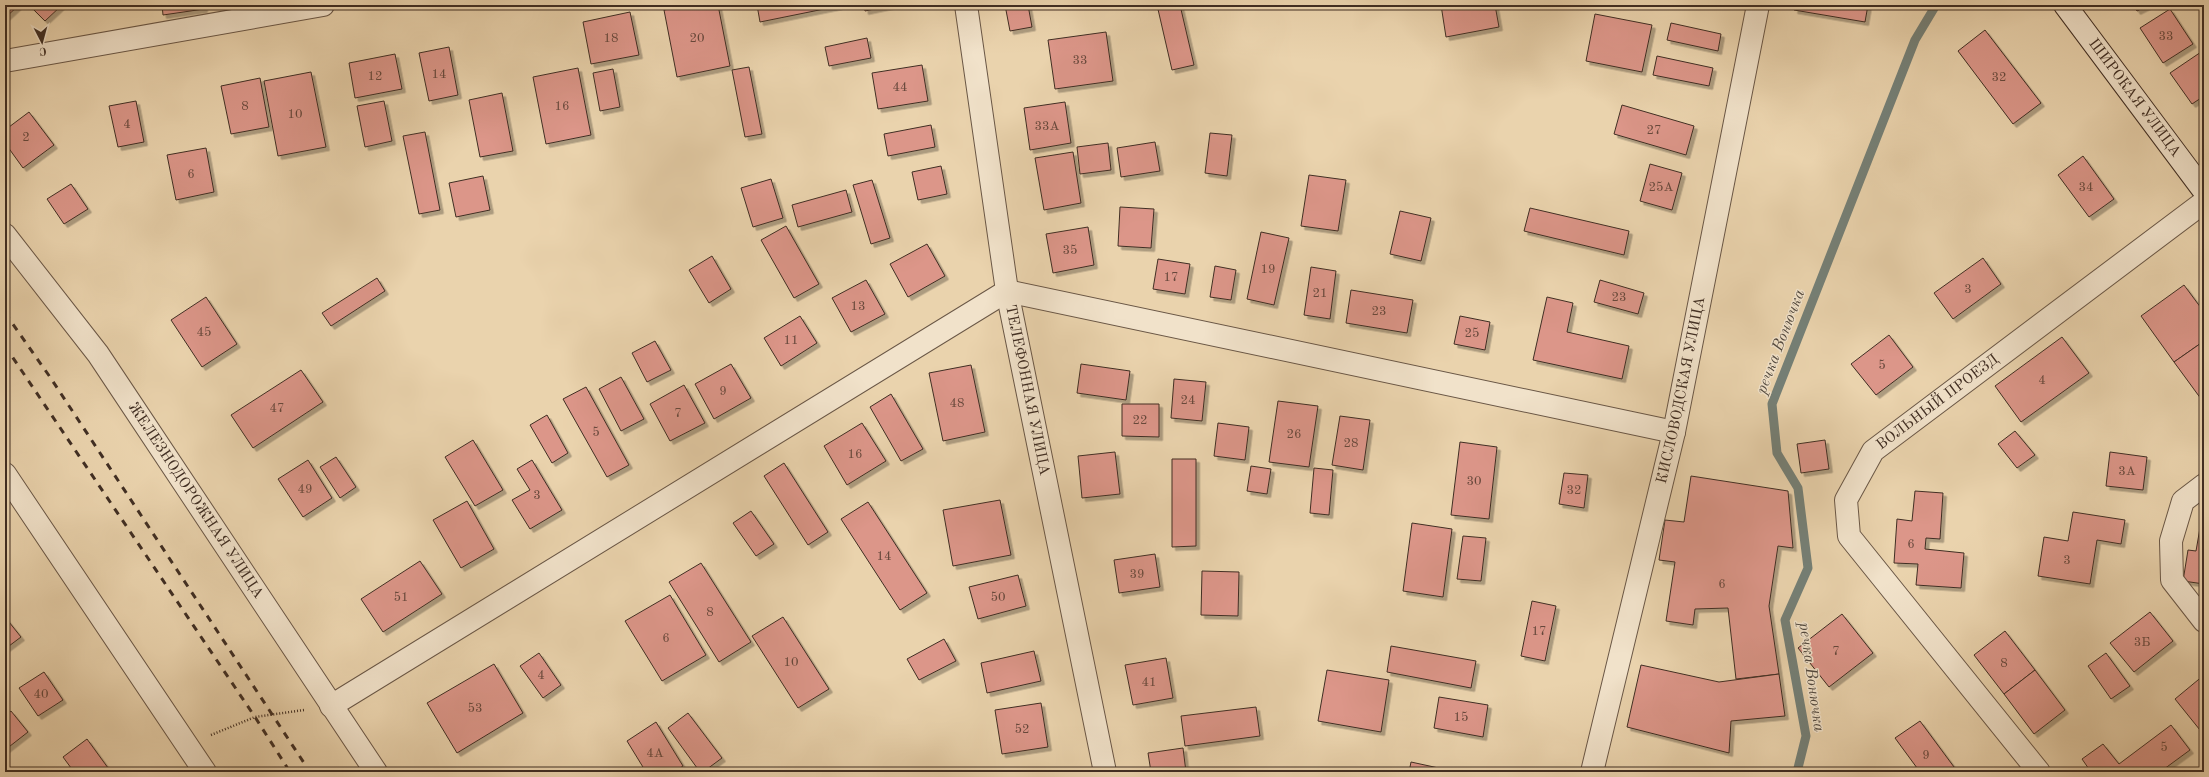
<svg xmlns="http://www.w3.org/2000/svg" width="2209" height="777" font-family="'Old Standard TT',serif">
<defs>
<filter id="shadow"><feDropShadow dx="3.5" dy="3.5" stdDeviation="0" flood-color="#0004"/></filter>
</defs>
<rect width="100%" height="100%" fill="#ead3ad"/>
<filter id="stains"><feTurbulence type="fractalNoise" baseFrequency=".005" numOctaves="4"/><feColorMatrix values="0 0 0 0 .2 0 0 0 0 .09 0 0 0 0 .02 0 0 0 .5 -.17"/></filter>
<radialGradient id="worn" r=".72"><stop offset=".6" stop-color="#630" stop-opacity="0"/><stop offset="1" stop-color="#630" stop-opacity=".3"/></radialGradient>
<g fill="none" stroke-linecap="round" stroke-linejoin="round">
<path stroke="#758077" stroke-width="9" d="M1797,772l9,-36 -21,-116 23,-52 -10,-80 -21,-35 -5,-49 143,-364 21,-35"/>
</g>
<g fill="#dc9689" stroke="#402e23" filter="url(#shadow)">
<path d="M5,5h14l-14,13z"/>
<path d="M29,5h33l-17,16z"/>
<path d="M162,5h42v4l-41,6z"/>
<path d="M691,5h27l12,61 -53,11 -13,-67z"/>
<path d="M757,5h82v1l-79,16z"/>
<path d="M864,5h29l-28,6z"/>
<path d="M1005,5h23l4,22 -22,4z"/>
<path d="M1157,5h23l14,60 -22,5z"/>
<path d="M1441,5h54l4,22 -53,10z"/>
<path d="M1795,5h73l-3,17 -71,-12z"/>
<path d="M2133,5h16l-12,6z"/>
<path d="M2170,9l23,35 -30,19 -23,-35z"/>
<path d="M630,12l9,43 -48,9 -8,-42z"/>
<path d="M1595,14l57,11 -10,47 -56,-11z"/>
<path d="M1671,23l50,11 -3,17 -51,-11z"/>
<path d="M1985,30l56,73 -28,21 -55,-73z"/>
<path d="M1106,32l7,49 -58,8 -7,-49z"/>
<path d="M867,38l4,20 -42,8 -4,-19z"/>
<path d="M449,47l9,48 -29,6 -10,-48z"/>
<path d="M2204,50v46l-12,8 -22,-31z"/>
<path d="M395,54l7,35 -47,9 -6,-35z"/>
<path d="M1657,56l56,12 -4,18 -56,-11z"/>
<path d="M922,65l6,36 -50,8 -6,-36z"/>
<path d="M749,67l13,67 -17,3 -13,-67z"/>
<path d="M578,68l13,67 -45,9 -13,-67z"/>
<path d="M613,69l7,38 -20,4 -7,-38z"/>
<path d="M311,72l15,75 -48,9 -14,-75z"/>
<path d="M260,78l9,49 -38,7 -10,-48z"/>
<path d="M502,93l11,58 -33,6 -11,-57z"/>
<path d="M136,101l8,41 -26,5 -9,-41z"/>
<path d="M384,101l8,40 -27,6 -8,-41z"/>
<path d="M1065,102l6,41 -41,7 -6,-42z"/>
<path d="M1622,105l72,21 -8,29 -72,-21z"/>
<path d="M29,112l25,33 -31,23 -18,-25v-13z"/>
<path d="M931,125l4,22 -47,9 -4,-22z"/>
<path d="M425,132l15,78 -21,4 -16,-78z"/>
<path d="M1210,133l22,2 -5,41 -22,-3z"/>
<path d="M1155,142l5,29 -39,6 -4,-29z"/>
<path d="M1108,143l3,27 -31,4 -3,-27z"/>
<path d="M206,148l8,44 -38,8 -9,-45z"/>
<path d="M1073,152l8,51 -37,7 -9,-52z"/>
<path d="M2083,156l31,43 -25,18 -31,-42z"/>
<path d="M1650,164l32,9 -10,37 -32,-9z"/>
<path d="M941,166l6,28 -29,6 -6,-28z"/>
<path d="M1309,175l37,5 -8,51 -37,-5z"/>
<path d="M483,176l7,34 -34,7 -7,-34z"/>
<path d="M771,179l12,39 -30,9 -12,-39z"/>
<path d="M872,180l18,58 -19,6 -18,-59z"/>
<path d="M71,184l17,25 -24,15 -17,-25z"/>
<path d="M846,190l6,22 -54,15 -6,-22z"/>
<path d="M1120,207l34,2 -3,39 -33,-2z"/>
<path d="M1530,208l99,23 -5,24 -100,-24z"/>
<path d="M1400,211l31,7 -10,43 -31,-7z"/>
<path d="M786,226l33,58 -25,14 -33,-58z"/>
<path d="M1088,227l6,38 -41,8 -7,-39z"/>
<path d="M1261,232l28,6 -15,67 -27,-6z"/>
<path d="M927,244l18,32 -37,21 -18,-33z"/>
<path d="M712,256l19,33 -22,14 -20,-33z"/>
<path d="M1983,258l18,26 -48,35 -19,-26z"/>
<path d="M1158,259l32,5 -5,30 -32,-5z"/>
<path d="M1215,266l21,4 -5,30 -21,-3z"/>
<path d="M1311,267l25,4 -6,48 -26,-4z"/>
<path d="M377,278l8,13 -54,35 -9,-13z"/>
<path d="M866,280l19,34 -34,18 -19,-34z"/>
<path d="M1600,280l44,13 -6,21 -44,-12z"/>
<path d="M2184,285l20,27v29l-30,21 -33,-46z"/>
<path d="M1351,290l62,10 -6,33 -61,-10z"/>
<path d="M206,297l31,47 -35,23 -31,-47z"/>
<path d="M1547,297l26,6 -6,29 62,14 -7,33 -89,-19z"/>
<path d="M800,316l17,27 -36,23 -17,-28z"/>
<path d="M1460,316l30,6 -5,28 -31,-6z"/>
<path d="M1889,335l24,32 -37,28 -25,-31z"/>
<path d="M2062,337l27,36 -68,49 -26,-36z"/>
<path d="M655,341l16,29 -24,12 -15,-29z"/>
<path d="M2204,341v62l-30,-41z"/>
<path d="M731,364l20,34 -37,21 -19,-35z"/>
<path d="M1081,364l49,7 -4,29 -49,-7z"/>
<path d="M971,365l14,67 -42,9 -14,-68z"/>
<path d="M301,370l22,32 -70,46 -22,-33z"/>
<path d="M621,377l23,42 -23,12 -22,-42z"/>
<path d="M1174,379l32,3 -4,39 -31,-3z"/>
<path d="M684,385l21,38 -35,18 -20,-37z"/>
<path d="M586,387l43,78 -22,12 -44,-78z"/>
<path d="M891,394l32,55 -22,12 -31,-54z"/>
<path d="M1278,401l40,5 -9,61 -40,-5z"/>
<path d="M1122,404h37v33l-37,-1z"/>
<path d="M547,415l21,38 -16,10 -22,-38z"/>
<path d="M1340,416l30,4 -7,50 -31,-5z"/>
<path d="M862,423l24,38 -39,24 -23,-39z"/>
<path d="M1218,423l31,4 -4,33 -31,-4z"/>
<path d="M2015,431l20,24 -18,13 -19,-24z"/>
<path d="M473,440l30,50 -28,16 -30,-49z"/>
<path d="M1825,440l4,29 -28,4 -4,-29z"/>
<path d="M1460,442l37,5 -8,72 -38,-4z"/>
<path d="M1115,452l5,42 -38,4 -4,-42z"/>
<path d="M2110,452l37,5 -4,33 -37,-4z"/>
<path d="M336,457l20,30 -16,11 -20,-31z"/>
<path d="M1172,459h24v87l-24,1z"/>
<path d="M308,460l24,38 -29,19 -25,-38z"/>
<path d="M532,460l30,50 -32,19 -18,-29 18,-10 -13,-21z"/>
<path d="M784,463l44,69 -20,13 -44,-69z"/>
<path d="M1251,466l20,3 -4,25 -20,-3z"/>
<path d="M1314,468l19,2 -4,45 -19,-2z"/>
<path d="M1564,473l24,2 -4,33 -25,-4z"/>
<path d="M1691,476l97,15 5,57 -15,-2 -9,60 10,68 -43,5 -8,-71 -33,1 -2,16 -27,-4 9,-59 -16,-2 6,-40 19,2z"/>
<path d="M1915,491l28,2 -3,46 -14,-1 -1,11 39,4 -3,35 -45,-3 2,-21 -24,-1 3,-44 15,2z"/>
<path d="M1000,500l11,55 -58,11 -10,-56z"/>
<path d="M467,501l27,48 -33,19 -28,-48z"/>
<path d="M868,502l59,91 -27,17 -59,-91z"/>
<path d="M751,511l23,33 -18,12 -23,-33z"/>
<path d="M2073,512l52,8 -4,24 -24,-4 -7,44 -52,-8 6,-39 24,4z"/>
<path d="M1412,523l40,6 -9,68 -40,-6z"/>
<path d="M2200,528l4,1v55l-21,-3 5,-31 8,1z"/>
<path d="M1463,536l23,2 -5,43 -24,-2z"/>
<path d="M1155,554l5,33 -41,6 -5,-33z"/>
<path d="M420,561l22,33 -59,38 -22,-33z"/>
<path d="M701,563l50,79 -32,20 -50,-80z"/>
<path d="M1202,571l37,1 -1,44 -37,-1z"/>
<path d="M1018,575l8,31 -48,13 -9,-32z"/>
<path d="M670,595l36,60 -44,26 -37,-60z"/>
<path d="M1532,601l24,5 -11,55 -24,-5z"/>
<path d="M2150,612l23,29 -39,31 -24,-29z"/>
<path d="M1842,614l31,39 -44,34 -31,-39z"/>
<path d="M5,617l16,20 -16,12z"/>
<path d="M783,617l46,72 -31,19 -46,-72z"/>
<path d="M2005,631l30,39 -31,24 -30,-39z"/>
<path d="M944,639l12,22 -37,19 -12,-21z"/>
<path d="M1391,646l85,15 -5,27 -84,-16z"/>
<path d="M1034,651l7,30 -54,12 -6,-30z"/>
<path d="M539,653l22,32 -18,13 -23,-32z"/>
<path d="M2106,653l24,33 -19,13 -23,-33z"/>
<path d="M1166,658l7,40 -40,7 -8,-40z"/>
<path d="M494,664l29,49 -66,40 -30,-50z"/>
<path d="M1641,665l78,17 60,-8 6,42 -54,5 -2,32 -102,-26z"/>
<path d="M1327,670l62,10 -8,52 -63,-11z"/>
<path d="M2035,670l30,40 -31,24 -30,-40z"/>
<path d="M44,672l19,28 -25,16 -19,-28z"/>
<path d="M2204,675v60l-29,-36z"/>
<path d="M1439,697l49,8 -5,32 -49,-9z"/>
<path d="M1041,703l7,44 -46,7 -7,-44z"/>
<path d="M1256,707l4,29 -75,10 -4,-30z"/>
<path d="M11,711l17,21 -23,18v-34z"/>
<path d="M688,713l34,45 -19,14h-3l-32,-44z"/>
<path d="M1920,721l37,50 -2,1h-35l-25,-34z"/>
<path d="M656,722l27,44 -9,6h-28l-19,-31z"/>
<path d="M2171,725l19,25 -30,22h-69l-9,-13 21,-15 16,20z"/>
<path d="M87,739l24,33h-37l-11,-15z"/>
<path d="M1183,748l3,24h-35l-3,-19z"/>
<path d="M1411,762l46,10h-48z"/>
</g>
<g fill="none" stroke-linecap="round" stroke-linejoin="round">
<g stroke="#6a5746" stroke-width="24">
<g id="street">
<path id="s1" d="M966,5l41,286 98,481"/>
<path d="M5,61l318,-56"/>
<path id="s2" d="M5,235l93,119 278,418"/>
<path d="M5,474l200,298"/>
<path d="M2204,485l-21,16 -12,40 1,39 32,41"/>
<path d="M331,706l676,-415 667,141"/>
<path id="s3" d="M1592,772l82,-340 84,-427"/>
<path id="s4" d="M2039,772l-190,-236 -3,-36 27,-49 331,-249"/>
</g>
</g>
<g stroke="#402e23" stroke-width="24">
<g id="secondary">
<path id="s5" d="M2065,5l139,186"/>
</g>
</g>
<path stroke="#402e23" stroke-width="2.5" stroke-dasharray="1 2" stroke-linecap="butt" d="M211,735l44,-18 49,-7"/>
<use href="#street" stroke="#f1e2ca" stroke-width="22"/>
<use href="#secondary" stroke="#f1e2ca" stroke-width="22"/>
<g stroke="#402e23" stroke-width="3" stroke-dasharray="7 7" stroke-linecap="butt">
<path d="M5,313l45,64 260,395"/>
<path d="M5,346l250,371 35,55"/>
</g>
</g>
<g text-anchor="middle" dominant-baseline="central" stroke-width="3" stroke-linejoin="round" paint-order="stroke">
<g font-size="13" fill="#67483c">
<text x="2166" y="36">33</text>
<text x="611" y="38">18</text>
<text x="697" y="38">20</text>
<text x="1080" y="60">33</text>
<text x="439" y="74">14</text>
<text x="375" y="76">12</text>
<text x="1999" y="77">32</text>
<text x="900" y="87">44</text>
<text x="245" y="106">8</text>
<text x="562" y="106">16</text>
<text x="295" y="114">10</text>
<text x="127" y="124">4</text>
<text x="1047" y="126">33А</text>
<text x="1654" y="130">27</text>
<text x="26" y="137">2</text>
<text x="191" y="174">6</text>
<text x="1661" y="187">25А</text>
<text x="2086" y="187">34</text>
<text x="1070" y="250">35</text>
<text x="1268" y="269">19</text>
<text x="1171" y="277">17</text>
<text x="1968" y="289">3</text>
<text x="1320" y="293">21</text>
<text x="1619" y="297">23</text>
<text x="858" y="306">13</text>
<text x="1379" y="311">23</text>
<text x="204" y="332">45</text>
<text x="1472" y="333">25</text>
<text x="791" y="340">11</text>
<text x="1882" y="365">5</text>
<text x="2042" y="380">4</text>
<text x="723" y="391">9</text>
<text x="1188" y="400">24</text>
<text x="957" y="403">48</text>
<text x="277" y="408">47</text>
<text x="678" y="413">7</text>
<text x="1140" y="420">22</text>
<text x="596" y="432">5</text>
<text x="1294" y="434">26</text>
<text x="1351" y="443">28</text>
<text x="855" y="454">16</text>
<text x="2127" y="471">3А</text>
<text x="1474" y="481">30</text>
<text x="305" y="489">49</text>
<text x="1574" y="490">32</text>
<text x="537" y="495">3</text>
<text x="1911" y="544">6</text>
<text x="884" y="556">14</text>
<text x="2067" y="560">3</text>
<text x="1137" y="574">39</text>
<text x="1722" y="584">6</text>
<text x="401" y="597">51</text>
<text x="998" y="597">50</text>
<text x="710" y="612">8</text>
<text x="1539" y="631">17</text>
<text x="666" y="638">6</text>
<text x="2142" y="642">3Б</text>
<text x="1836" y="651">7</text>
<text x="791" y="662">10</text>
<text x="2004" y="663">8</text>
<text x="541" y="675">4</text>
<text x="1149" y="682">41</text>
<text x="41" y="694">40</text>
<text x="475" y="708">53</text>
<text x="1461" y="717">15</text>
<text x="1022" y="729">52</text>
<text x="2164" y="747">5</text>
<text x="655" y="753">4А</text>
<text x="1926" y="755">9</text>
</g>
<g font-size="15" fill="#402e23" stroke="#f1e2ca">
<text stroke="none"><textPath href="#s5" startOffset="116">ШИРОКАЯ УЛИЦА</textPath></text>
<text stroke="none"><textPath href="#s1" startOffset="390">ТЕЛЕФОННАЯ УЛИЦА</textPath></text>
<text stroke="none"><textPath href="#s3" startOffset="392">КИСЛОВОДСКАЯ УЛИЦА</textPath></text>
<text stroke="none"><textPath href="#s4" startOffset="476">ВОЛЬНЫЙ ПРОЕЗД</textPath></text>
<text stroke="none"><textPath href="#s2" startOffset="327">ЖЕЛЕЗНОДОРОЖНАЯ УЛИЦА</textPath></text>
</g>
<g font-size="16" font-style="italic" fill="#52493f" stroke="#f1e2ca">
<text transform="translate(1781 342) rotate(-69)">речка Вонючка</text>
<text transform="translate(1811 677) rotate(82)">речка Вонючка</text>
</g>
</g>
<rect width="2209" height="777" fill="none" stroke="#ead3ad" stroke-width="20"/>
<rect x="6" y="6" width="2197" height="765" fill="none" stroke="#402e23" stroke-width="2"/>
<rect x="10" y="10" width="2189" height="757" fill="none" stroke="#402e23"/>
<g transform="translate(42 42) rotate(174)" stroke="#f1e2ca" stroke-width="3" paint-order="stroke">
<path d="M0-3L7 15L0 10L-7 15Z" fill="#402e23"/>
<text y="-6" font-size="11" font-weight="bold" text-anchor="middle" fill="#402e23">С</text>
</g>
<rect width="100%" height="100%" filter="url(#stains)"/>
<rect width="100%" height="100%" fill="url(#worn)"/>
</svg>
